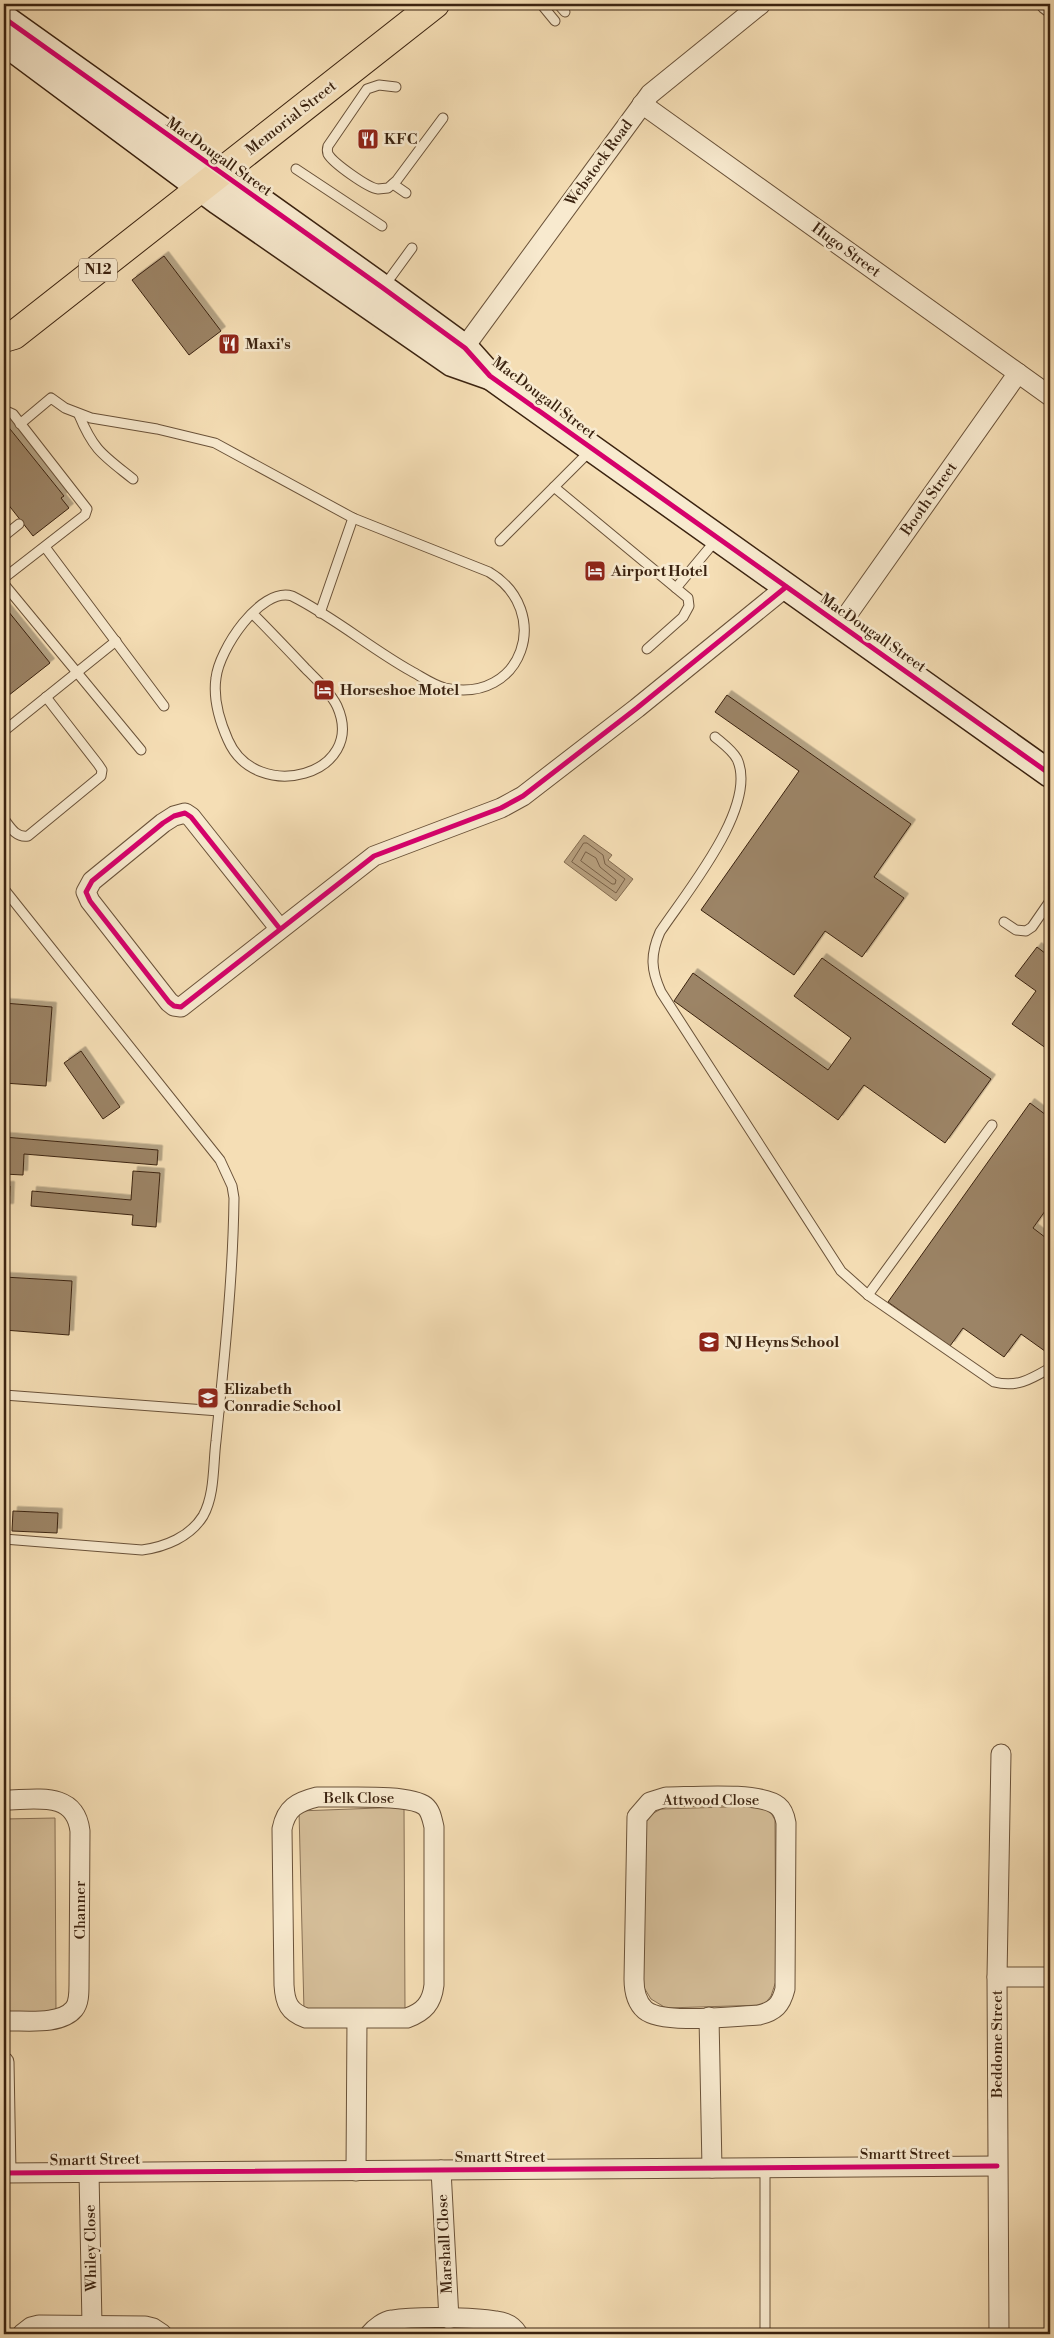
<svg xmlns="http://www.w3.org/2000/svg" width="1054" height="2338" font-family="'Libre Bodoni',serif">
<defs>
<filter id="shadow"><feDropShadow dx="4.5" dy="-4.5" stdDeviation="0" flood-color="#0004"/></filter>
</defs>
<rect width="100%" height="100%" fill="#f5deb5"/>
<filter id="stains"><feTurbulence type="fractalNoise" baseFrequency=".004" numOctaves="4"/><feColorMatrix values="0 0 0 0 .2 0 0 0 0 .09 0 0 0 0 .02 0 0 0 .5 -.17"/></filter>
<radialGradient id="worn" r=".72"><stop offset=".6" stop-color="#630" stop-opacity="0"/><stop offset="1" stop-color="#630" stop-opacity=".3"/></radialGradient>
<g fill="#d5be99" stroke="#887054">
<path d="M760,1806l11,7 4,7 1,161 -5,15 -7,9 -98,3 -15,-9 -8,-13 2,-164 5,-7 11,-6z"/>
<path d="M404,1807l1,202 -101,2 -5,-200z"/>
<path d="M55,1818l1,197 -52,1v-197z"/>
</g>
<path fill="#b69e7d" stroke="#856d51" d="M584,835l28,20 -4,5 25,19 -17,22 -52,-39z"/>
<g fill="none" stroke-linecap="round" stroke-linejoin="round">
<g stroke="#786046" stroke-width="1">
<path d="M584,843h3l16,12 2,9 20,15 -9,14 -44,-31z"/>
<path d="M586,852l10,6 4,9 16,13 -1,4h-3l-31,-23z"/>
</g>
</g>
<g fill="#9c8466" stroke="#3b2310" filter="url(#shadow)">
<path d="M164,256l57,75 -32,24 -57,-75z"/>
<path d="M6,424l58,72 -3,2 8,10 -36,28 -26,-33 -3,3v-81z"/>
<path d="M4,606l46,57 -46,36z"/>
<path d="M727,695l184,129 -37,53 30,21 -42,59 -37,-26 -31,44 -93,-65 98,-139 -84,-59z"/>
<path d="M1037,947l13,10v94l-38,-27 24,-33 -21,-15z"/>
<path d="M822,958l169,121 -46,64 -81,-58 -26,35 -164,-119 19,-28 135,97 23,-32 -57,-42z"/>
<path d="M4,1003l48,4 -6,79 -42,-3z"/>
<path d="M81,1051l39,56 -17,12 -39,-56z"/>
<path d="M1030,1103l20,15v86l-17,24 17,13v111l-1,2 -28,-20 -17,23 -41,-29 -13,18 -62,-44z"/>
<path d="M4,1137l154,13 -1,15 -133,-11 -1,21 -19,-1z"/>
<path d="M133,1171l27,2 -4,54 -24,-2 1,-10 -102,-9 1,-15 99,9z"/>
<path d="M4,1186h6l-1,22h-5z"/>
<path d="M4,1277l68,4 -3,54 -65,-5z"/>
<path d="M13,1511l45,2 -1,20 -45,-2z"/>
</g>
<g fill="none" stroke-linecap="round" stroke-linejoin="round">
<g stroke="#6a5239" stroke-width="11">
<g id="lane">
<path d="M541,4l14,17"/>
<path d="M558,4l7,8"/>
<path d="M396,87l-17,-2 -12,4 -39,57c-1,3 -1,5 0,8 5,9 40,34 50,35l10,-1 9,-8 46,-62"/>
<path d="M296,169l86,57"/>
<path d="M393,184l13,9"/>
<path d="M385,285l27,-37"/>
<path d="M4,410l9,4 74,95 -2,6 -81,63"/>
<path d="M79,415c15,36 24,40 54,64"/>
<path d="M20,424l31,-26 14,10 26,10 66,11 58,14 138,75 136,54c65,39 34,133 -44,116 -12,-3 -23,-11 -34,-17 -41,-23 -77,-54 -119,-75 -32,-9 -73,54 -76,82 -3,20 4,44 12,62 28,65 140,35 109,-34 -7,-14 -20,-26 -31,-37 -18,-19 -35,-37 -53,-55"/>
<path d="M554,487l134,111 1,8 -6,11 -36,32"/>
<path d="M4,536l15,-12"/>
<path d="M500,541l90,-90"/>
<path d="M45,547l119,159"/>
<path d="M4,584l137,166"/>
<path d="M676,588l40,-48"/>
<path d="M320,613l33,-95"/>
<path d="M4,731l112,-90"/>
<path d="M715,737c7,6 17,13 22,22 22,47 -52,135 -77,173 -10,23 -9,38 1,60l180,279 27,24 126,87c23,6 37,-3 56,-14"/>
<path d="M4,819c6,8 12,19 24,17l73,-60 1,-6 -4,-6 -52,-67"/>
<path d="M4,889l216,271 12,26 2,12c-1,81 -10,163 -18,243 -3,23 -1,54 -13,75 -13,21 -38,31 -61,34l-138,-11"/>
<path d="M1004,922l12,8 10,1 6,-4 18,-26"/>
<path d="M868,1295l124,-170"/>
<path d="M4,1395l215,16"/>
<path d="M765,2334v-166"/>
</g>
</g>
<g stroke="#6a5239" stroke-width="21">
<g id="street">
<path d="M1046,4l4,3"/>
<path d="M642,104l408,292"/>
<path d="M458,356l192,-262 111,-90"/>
<path d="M840,625l178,-252"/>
<path d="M280,929l-89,-112 -6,-4 -11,3 -11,7 -71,58 -6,11 4,9 79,101 5,4 7,1 193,-151 127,-48 22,-12 114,-88 149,-121"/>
<path d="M317,1797c23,1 92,-4 108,9 6,5 7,13 9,21v158c-2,18 -10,27 -27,33h-101c-17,-6 -21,-15 -22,-33l-2,-156c4,-21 15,-27 35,-32z"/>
<path d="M666,1797c25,0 94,-6 112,9 5,4 7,11 8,17l-1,166c-4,16 -10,22 -26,26 -25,1 -96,10 -114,-5 -9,-8 -11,-20 -11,-31l3,-162 13,-15z"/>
<path d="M4,1800c31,0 71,-10 76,31l-1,154c0,8 0,18 -5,24 -14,17 -51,11 -70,12"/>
<path d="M997,1977h53"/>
<path d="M709,2017l3,151"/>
<path d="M4,2062l2,111"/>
<path d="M441,2170l8,149"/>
<path d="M356,2171l1,-152"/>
<path d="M89,2172l3,153"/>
<path d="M4,2173l993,-7"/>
<path d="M22,2334l9,-7 8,-2 106,1 8,2 9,6"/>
<path d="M370,2334c5,-6 14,-13 22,-14 23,-4 82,-3 104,1 10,1 17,5 22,13"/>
<path d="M999,2334l-2,-357 4,-223"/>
</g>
</g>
<g stroke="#3b2310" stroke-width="29">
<g id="secondary">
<path d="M4,18l379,270 82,60 25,28 560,398"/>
<path d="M4,42l214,159 234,162 37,13"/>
</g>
</g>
<g stroke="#3b2310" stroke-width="30">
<path id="highway" d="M4,338l10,-3 421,-331"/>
</g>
<use href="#lane" stroke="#f8eacf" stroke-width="9"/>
<use href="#street" stroke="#f8eacf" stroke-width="19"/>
<use href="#secondary" stroke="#f8eacf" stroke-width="26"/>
<use href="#highway" stroke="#f5deb5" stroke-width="28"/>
<g stroke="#f8eacf" stroke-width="8">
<g id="cycleway">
<path d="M4,18l379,270 82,60 25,28 560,398"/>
<path d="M280,929l-89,-112 -6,-4 -11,3 -11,7 -71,58 -6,11 4,9 79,101 5,4 7,1 193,-151 127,-48 22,-12 114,-88 149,-121"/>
<path d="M4,2173l993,-7"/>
</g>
</g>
<use href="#cycleway" stroke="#d6006c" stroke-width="5"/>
</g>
<defs>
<g id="restaurant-square" transform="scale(1.125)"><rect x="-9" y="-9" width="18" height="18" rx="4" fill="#8f2418" stroke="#f8eacf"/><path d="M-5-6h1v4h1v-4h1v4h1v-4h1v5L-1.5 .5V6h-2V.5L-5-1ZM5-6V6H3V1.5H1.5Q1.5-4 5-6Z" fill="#fff"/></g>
<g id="hotel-square" transform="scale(1.125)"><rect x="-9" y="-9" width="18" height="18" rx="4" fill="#8f2418" stroke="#f8eacf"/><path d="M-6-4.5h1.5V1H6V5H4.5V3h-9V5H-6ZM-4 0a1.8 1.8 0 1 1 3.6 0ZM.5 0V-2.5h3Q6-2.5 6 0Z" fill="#fff"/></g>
<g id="school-square" transform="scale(1.125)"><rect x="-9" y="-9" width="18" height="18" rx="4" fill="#8f2418" stroke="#f8eacf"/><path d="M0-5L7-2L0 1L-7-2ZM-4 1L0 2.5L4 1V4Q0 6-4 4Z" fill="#fff"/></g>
</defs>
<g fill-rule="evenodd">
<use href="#restaurant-square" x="368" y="139"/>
<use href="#restaurant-square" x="229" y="344"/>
<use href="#hotel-square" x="595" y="571"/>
<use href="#hotel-square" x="324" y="690"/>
<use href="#school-square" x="709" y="1342"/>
<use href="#school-square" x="208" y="1398"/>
</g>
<g text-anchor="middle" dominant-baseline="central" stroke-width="5" stroke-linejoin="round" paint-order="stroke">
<rect fill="#f8eacf" stroke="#745f49" stroke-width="1" x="79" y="258.5" width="38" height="23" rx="4"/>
<g font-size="14" font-weight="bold" fill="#3b2310">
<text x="98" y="270">N12</text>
</g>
<g font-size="15" fill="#3b2310" stroke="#f8eacf">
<text transform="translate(291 118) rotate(-38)">Memorial Street</text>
<text transform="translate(219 157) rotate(35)">MacDougall Street</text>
<text transform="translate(599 163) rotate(-54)">Webstock Road</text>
<text transform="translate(846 250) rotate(36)">Hugo Street</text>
<text transform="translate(544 398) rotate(37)">MacDougall Street</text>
<text transform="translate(929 499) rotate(-55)">Booth Street</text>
<text transform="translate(873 633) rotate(35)">MacDougall Street</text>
<text x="359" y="1798">Belk Close</text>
<text x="711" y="1800">Attwood Close</text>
<text transform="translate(80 1910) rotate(-90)">Channer</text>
<text transform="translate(997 2044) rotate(-90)">Beddome Street</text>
<text x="905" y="2154">Smartt Street</text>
<text x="500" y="2157">Smartt Street</text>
<text transform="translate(95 2160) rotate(-1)">Smartt Street</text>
<text transform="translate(445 2244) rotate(-93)">Marshall Close</text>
<text transform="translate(91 2248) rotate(-91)">Whiley Close</text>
</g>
<g font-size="15" font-weight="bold" fill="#3b2310" stroke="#f8eacf" text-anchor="start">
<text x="384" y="139">KFC</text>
<text x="245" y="344">Maxi's</text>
<text x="611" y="571">Airport Hotel</text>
<text x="340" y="690">Horseshoe Motel</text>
<text x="725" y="1342">NJ Heyns School</text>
<text x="224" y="1389">Elizabeth<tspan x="224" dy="17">Conradie School</tspan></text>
</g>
</g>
<rect width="1054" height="2338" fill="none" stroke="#f5deb5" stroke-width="20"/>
<rect x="5" y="5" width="1044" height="2328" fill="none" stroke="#3b2310" stroke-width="2.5"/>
<rect x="10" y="10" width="1034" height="2318" fill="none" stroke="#3b2310"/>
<rect width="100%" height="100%" filter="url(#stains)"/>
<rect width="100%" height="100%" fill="url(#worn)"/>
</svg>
